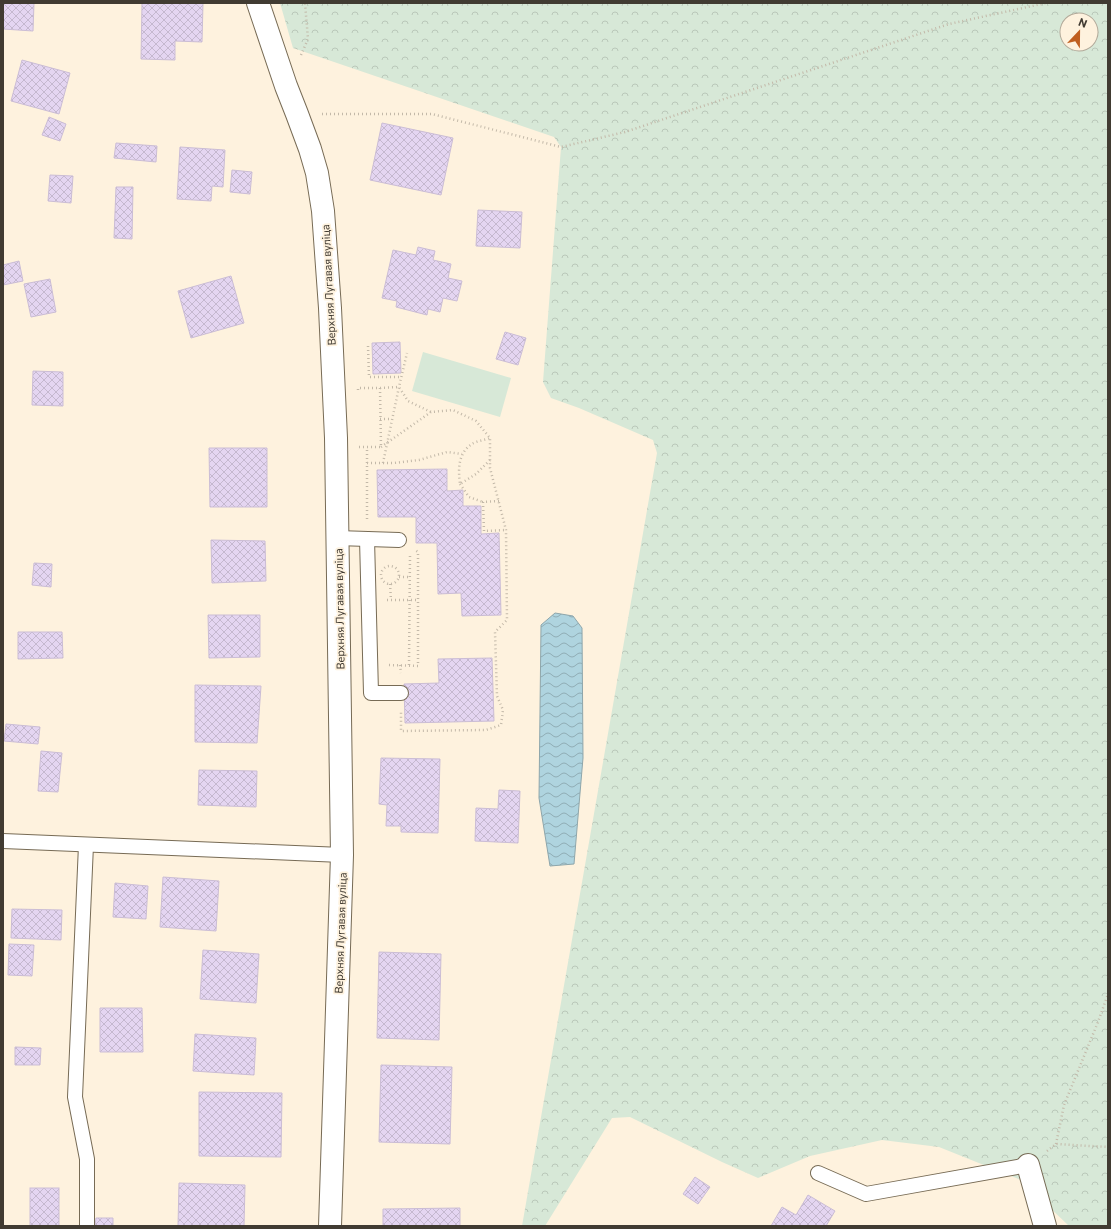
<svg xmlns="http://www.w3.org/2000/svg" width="1111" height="1229" font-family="Commissioner,sans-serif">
<defs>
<pattern id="forest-crowns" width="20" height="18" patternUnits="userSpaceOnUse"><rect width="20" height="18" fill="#d7e8d7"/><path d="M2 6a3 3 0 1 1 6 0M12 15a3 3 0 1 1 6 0" fill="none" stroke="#bac8b9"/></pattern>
<pattern id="water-waves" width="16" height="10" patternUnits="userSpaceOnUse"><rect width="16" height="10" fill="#afd4df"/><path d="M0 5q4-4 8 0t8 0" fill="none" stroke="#90adb5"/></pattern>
<pattern id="building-cross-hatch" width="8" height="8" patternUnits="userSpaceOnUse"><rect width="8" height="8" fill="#e4d5f1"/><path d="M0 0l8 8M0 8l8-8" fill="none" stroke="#c5b8cf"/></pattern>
</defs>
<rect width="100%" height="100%" fill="#fef2de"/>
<path fill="url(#forest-crowns)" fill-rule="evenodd" d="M280,3h828v1223h-39l-48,-46 -82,-33 -57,-7 -72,16 -52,22 -36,-16 -92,-45 -18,1 -67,108h-23l135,-773 -4,-13 -74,-32 -28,-10 -8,-16 18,-235 -7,-10 -261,-89zM1067,20h24v24h-24z"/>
<path fill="#d7e8d7" d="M423,352l88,26 -11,39 -88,-26z"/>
<path fill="url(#water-waves)" stroke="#8ea6ab" d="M555,613l18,3 9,12 1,130 -9,106 -24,2 -11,-68 2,-173z"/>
<g fill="url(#building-cross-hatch)" stroke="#cbbdd5">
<path d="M3,3h31l-1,28 -30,-2z"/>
<path d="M142,3h61l-1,39 -27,-1v19l-34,-1z"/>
<path d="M22,60l48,13 -11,41 -48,-13z"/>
<path d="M49,117l17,7 -6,17 -18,-6z"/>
<path d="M382,123l71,15 -12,57 -71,-15z"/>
<path d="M116,143l41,3 -1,16 -42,-4z"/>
<path d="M180,147l45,3 -2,37 -11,-1 -1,15 -34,-2z"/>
<path d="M232,170l20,2 -2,22 -20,-2z"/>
<path d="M50,175l23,1 -2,27 -23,-2z"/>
<path d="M116,187h17l-1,52 -18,-1z"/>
<path d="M478,210l44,2 -2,36 -44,-2z"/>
<path d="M418,247l17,4 -2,9 18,4 -3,14 14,3 -5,20 -14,-3 -3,14 -12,-3 -1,6 -31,-8 1,-6 -15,-3 11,-48 23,5z"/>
<path d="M19,261l4,20 -20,4v-20z"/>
<path d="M231,276l13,47 -53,15 -13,-47z"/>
<path d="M50,279l6,33 -25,5 -7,-33z"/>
<path d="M505,332l21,6 -8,27 -22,-6z"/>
<path d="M400,342l1,31 -28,1 -1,-31z"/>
<path d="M33,371l30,1v34l-31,-1z"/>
<path d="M209,448h58v59h-57z"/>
<path d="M447,469v22l16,-1v16h18v28l18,-1 2,82 -39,1 -1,-23 -23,1 -1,-51h-21v-26h-38l-1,-47z"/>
<path d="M211,540l54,1 1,40 -54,2z"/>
<path d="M34,563l18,1 -1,23 -19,-2z"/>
<path d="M208,615h52v42l-51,1z"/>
<path d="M18,632h44l1,26 -45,1z"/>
<path d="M492,658l2,63 -89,2 -1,-39 35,-1 -1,-24z"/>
<path d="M195,685l66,1 -4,57 -62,-1z"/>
<path d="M6,724l34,3 -2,17 -34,-3z"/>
<path d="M41,751l21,2 -4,39 -20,-1z"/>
<path d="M381,758l59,1 -2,74 -37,-1v-6h-15l1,-21 -8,-1z"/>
<path d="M199,770l58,1 -1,36 -58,-2z"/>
<path d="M499,790l21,1 -2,52 -43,-2 1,-33 22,1z"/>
<path d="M163,877l56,4 -3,50 -56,-4z"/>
<path d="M115,883l33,3 -2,33 -33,-2z"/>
<path d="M12,909l50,1 -1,30 -50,-2z"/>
<path d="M9,944l25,1 -2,31 -24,-1z"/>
<path d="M203,950l56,4 -3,49 -56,-4z"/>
<path d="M379,952l62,2 -2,86 -62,-2z"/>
<path d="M100,1008h42l1,44h-43z"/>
<path d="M195,1034l61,4 -2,37 -61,-4z"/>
<path d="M15,1047l26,1 -1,17h-25z"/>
<path d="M381,1065l71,2 -2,77 -71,-2z"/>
<path d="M199,1092l83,1 -1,64 -82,-1z"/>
<path d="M695,1177l15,10 -12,17 -15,-10z"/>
<path d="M179,1183l66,2 -1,41h-66z"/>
<rect x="30" y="1188" width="29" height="38"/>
<path d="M808,1195l27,16 -9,15h-55l11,-19 14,8z"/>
<path d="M460,1208v18h-77v-17z"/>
<path d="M96,1218h17v8h-18z"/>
</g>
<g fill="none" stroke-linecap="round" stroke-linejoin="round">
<g stroke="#776b55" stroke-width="16">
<g id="lane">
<path d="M337,538l62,2"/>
<path d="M367,539l4,154h30"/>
<path d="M3,841l339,14"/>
<path d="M86,845l-11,252 12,62v67"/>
<path d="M818,1173l48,21 162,-29"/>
</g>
</g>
<g stroke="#776b55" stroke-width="24">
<g id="street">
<path d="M258,3l28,83 11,28 13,35 7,24 6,38 7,97 6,130 6,417 -12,371"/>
<path d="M1028,1165l17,61"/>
</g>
</g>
<g stroke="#c3b9a9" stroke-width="2.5" stroke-dasharray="1 3" stroke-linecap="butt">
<path d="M301,55l7,-16 -3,-36"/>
<path d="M322,114h110l129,33 64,-15 324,-108 97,-21"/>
<path d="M368,346l1,31h32"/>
<path d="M380,388l19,-1 9,14 23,11"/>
<path d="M358,390v-2h22l1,59h-14v74"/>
<path d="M380,419h12"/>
<path d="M359,447h8"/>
<path d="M381,447l50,-35 22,-2 23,11 14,17v30l16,62 1,90 -12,12 2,64 6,14 -2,15 -15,5 -85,1v-19"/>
<path d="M490,460l-14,14 -16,10c-2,-15 -2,-31 12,-40 4,-3 13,-4 18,-6"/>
<path d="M367,463h27l25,-3 28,-8 15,2"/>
<path d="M383,463l16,-76 8,-34"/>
<path d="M460,484l9,13 14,5"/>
<path d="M499,501l-16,1 1,29 22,-1"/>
<circle cx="390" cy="575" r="9"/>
<path d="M399,577h11"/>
<path d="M390,584l1,16"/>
<path d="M387,600h31"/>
<path d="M389,665l29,1v-114l-3,-2"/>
<path d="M400,665l1,8"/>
<path d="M409,665l1,-109"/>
<path d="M1056,1144l8,-39 34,-83 10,-28"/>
<path d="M1047,1151l9,-7 52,3"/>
</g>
<use href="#lane" stroke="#fff" stroke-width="14"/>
<use href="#street" stroke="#fff" stroke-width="22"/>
</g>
<g text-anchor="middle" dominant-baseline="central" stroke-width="3.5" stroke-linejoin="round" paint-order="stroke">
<g font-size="11" fill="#413b32" stroke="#fef2de">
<text transform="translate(328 285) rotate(-93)">Верхняя Лугавая вуліца</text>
<text transform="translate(339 609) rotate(-91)">Верхняя Лугавая вуліца</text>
<text transform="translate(340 933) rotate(-88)">Верхняя Лугавая вуліца</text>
</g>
</g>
<rect width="1111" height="1229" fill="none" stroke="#413b32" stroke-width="8"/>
<g transform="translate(1079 32) rotate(22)"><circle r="19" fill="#fef2de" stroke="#b2a999"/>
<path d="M0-3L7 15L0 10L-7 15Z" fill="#c05f1f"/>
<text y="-6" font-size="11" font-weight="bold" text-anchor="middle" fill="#413b32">N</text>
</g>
</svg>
